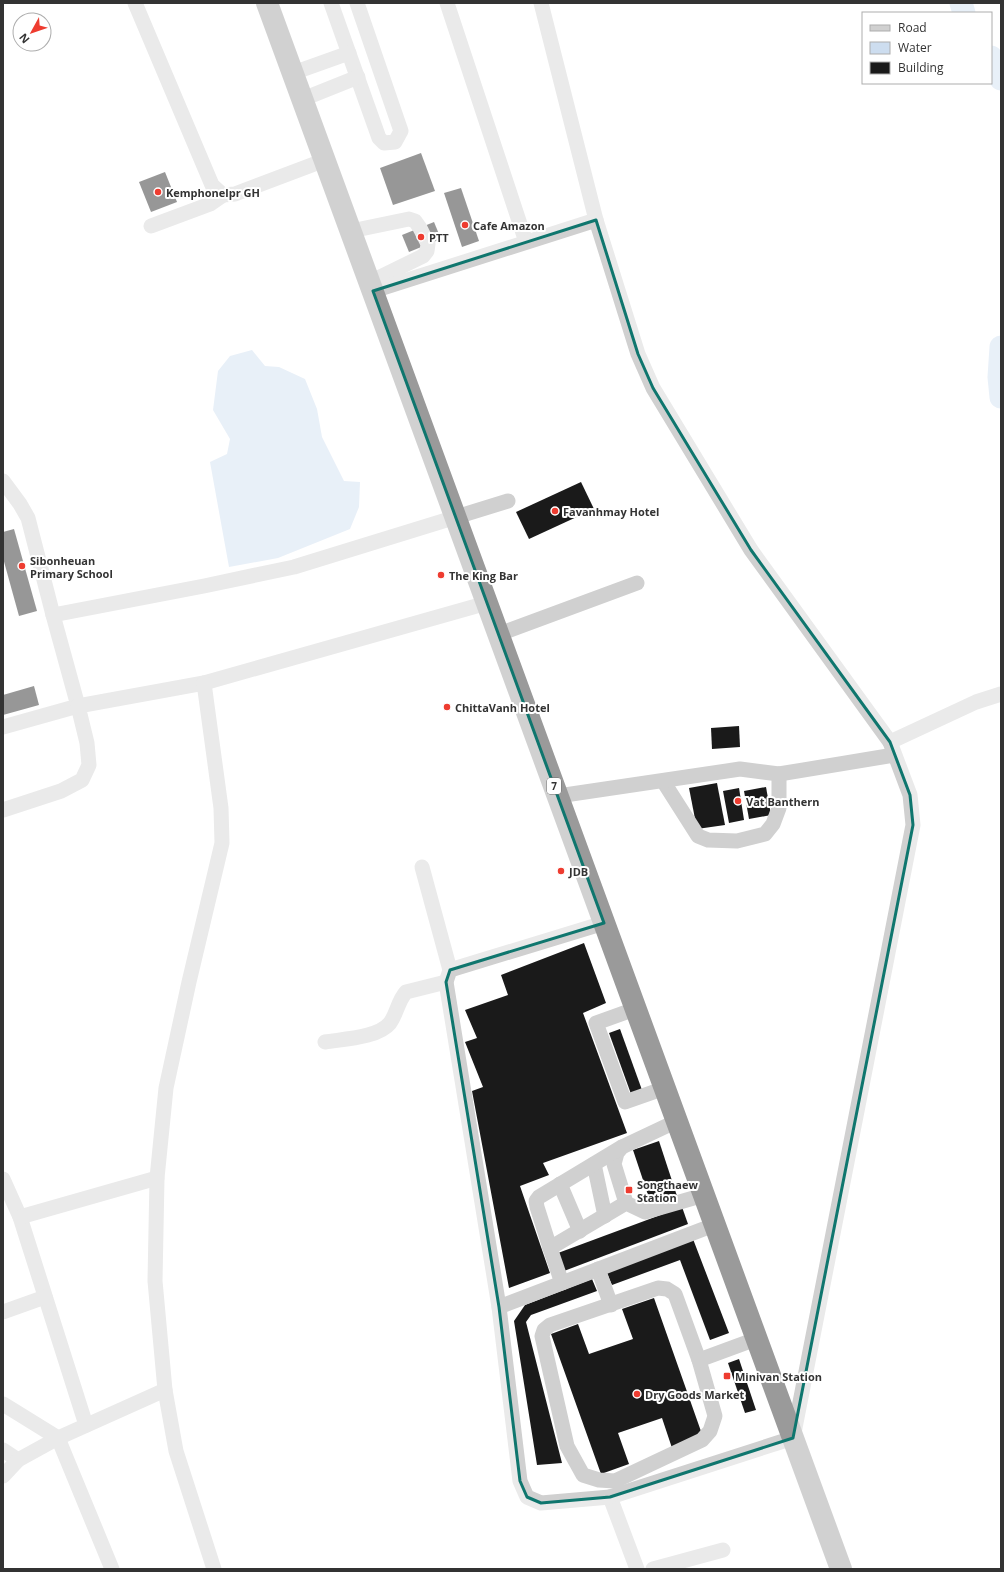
<svg xmlns="http://www.w3.org/2000/svg" width="1004" height="1572" font-family="'Open Sans',sans-serif">
<rect width="100%" height="100%" fill="#fff"/>
<path fill="#cdddef" d="M252,350l13,16 14,1 26,12 12,30 5,28 22,44 16,1 -1,25 -9,22 -72,29 -49,9 -19,-105 17,-8 3,-15 -17,-29 5,-39 12,-15z"/>
<g fill="none" stroke-linecap="round" stroke-linejoin="round">
<g stroke="#cdddef" stroke-width="23">
<path d="M961,3l3,10"/>
<path d="M991,57l10,22"/>
<path d="M1001,347l-2,30 2,20"/>
</g>
</g>
<g fill="#1a1a1a">
<path d="M421,153l14,38 -42,14 -13,-37z"/>
<path d="M165,172l12,30 -26,10 -12,-30z"/>
<path d="M461,188l18,53 -17,6 -18,-54z"/>
<path d="M434,222l7,17 -32,13 -7,-17z"/>
<path d="M581,482l13,27 -65,30 -13,-27z"/>
<path d="M14,529l23,82 -18,5 -16,-58v-26z"/>
<path d="M34,686l5,19 -36,10v-20z"/>
<path d="M739,726l1,21 -28,2 -1,-21z"/>
<path d="M717,783l8,42 -28,4 -8,-41z"/>
<path d="M766,787l5,28 -22,4 -5,-28z"/>
<path d="M739,788l5,32 -15,3 -6,-32z"/>
<path d="M584,943l22,60 -23,10 44,120 -84,30 6,12 -29,11 30,87 -41,15 -37,-197 11,-4 -18,-45 12,-4 -12,-28 43,-15 -7,-20z"/>
<path d="M620,1029l22,61 -11,4 -22,-61z"/>
<path d="M659,1141l18,55 -26,8 -18,-54z"/>
<path d="M682,1207l6,17 -124,47 -6,-18z"/>
<path d="M693,1239l36,94 -19,7 -30,-80 -68,25 -6,-14z"/>
<path d="M592,1279l5,12 -66,24 -5,7 36,141 -25,2 -23,-144 11,-16z"/>
<path d="M654,1298l49,139 -31,11 -10,-30 -44,15 11,31 -28,10 -50,-140 27,-10 11,30 44,-15 -11,-30z"/>
<path d="M739,1359l17,51 -11,3 -17,-50z"/>
</g>
<g fill="none" stroke-linecap="round" stroke-linejoin="round">
<g stroke="#d0d0d0" stroke-width="15">
<path d="M135,3l77,182 11,10 12,-1 90,-34"/>
<path d="M331,3l48,135 5,5 11,-1 6,-11 -44,-128"/>
<path d="M447,3l79,239"/>
<path d="M541,3l55,217 42,134 15,34 98,162 139,192 20,53 3,30 -120,613 -183,59 27,72"/>
<path d="M293,73l56,-20"/>
<path d="M303,99l55,-22"/>
<path d="M151,226l59,-22 13,-9"/>
<path d="M351,231l58,-12 6,2 5,7 8,16 -1,7 -4,5 -53,26"/>
<path d="M373,291l223,-71"/>
<path d="M3,481l17,23 8,14 25,97"/>
<path d="M499,634l138,-51"/>
<path d="M3,727l75,-21 -25,-91 151,-29 90,-19 214,-66"/>
<path d="M890,742l86,-40 25,-8"/>
<path d="M663,781l35,55 10,4 29,1 28,-7 8,-10 6,-16v-34"/>
<path d="M558,796l182,-27 39,5 115,-19"/>
<path d="M3,810l58,-19 21,-11 7,-15 -2,-22 -9,-37 126,-23 283,-80"/>
<path d="M422,867l28,103"/>
<path d="M604,923l-154,47 -4,12 53,325 21,174 7,16 14,6 69,-6"/>
<path d="M635,1009l-39,14 29,79 40,-14"/>
<path d="M325,1042c18,-3 53,-4 65,-19 7,-10 8,-22 16,-31l40,-10"/>
<path d="M594,1164l11,52"/>
<path d="M3,1179l17,38 66,208"/>
<path d="M560,1184l20,47"/>
<path d="M626,1203l-12,-39 3,-11 5,-6 55,-26"/>
<path d="M20,1217l137,-39"/>
<path d="M550,1248l-13,-41 -1,-6 3,-4 83,-50"/>
<path d="M598,1269l13,36"/>
<path d="M562,1283l-12,-35 76,-45 19,9 59,-17"/>
<path d="M658,1288l9,1 8,5 24,66 16,56 -5,15 -8,9 -87,41 -16,-1 -16,-5 -16,-29 -25,-110 2,-6 6,-5z"/>
<path d="M499,1307l215,-82"/>
<path d="M3,1312l42,-15"/>
<path d="M699,1360l57,-21"/>
<path d="M165,1390l11,61 38,118"/>
<path d="M3,1404l55,34 54,131"/>
<path d="M3,1450l15,10"/>
<path d="M3,1476l15,-16 40,-22 107,-48 -10,-109 2,-103 9,-90 23,-106 33,-139 -1,-35 -17,-125"/>
<path d="M653,1569l70,-19"/>
</g>
<path stroke="#9a9a9a" stroke-width="22" d="M267,3l574,1566"/>
</g>
<path d="M0 0H1004V1572H0ZM596,220l42,134 15,34 98,162 139,192 20,53 3,30 -120,613 -183,59 -69,6 -14,-6 -7,-16 -21,-174 -53,-325 4,-12 154,-47 -231,-632z" fill="#fff" fill-opacity=".55" fill-rule="evenodd"/>
<path fill="none" stroke="#0f766e" stroke-width="3" stroke-linejoin="round" d="M596,220l42,134 15,34 98,162 139,192 20,53 3,30 -120,613 -183,59 -69,6 -14,-6 -7,-16 -21,-174 -53,-325 4,-12 154,-47 -231,-632z"/>
<g fill="#ee3c30" stroke="#fff" stroke-width="1.5">
<circle cx="158" cy="192" r="4"/>
<circle cx="465" cy="225" r="4"/>
<circle cx="421" cy="237" r="4"/>
<circle cx="555" cy="511" r="4"/>
<circle cx="22" cy="566" r="4"/>
<circle cx="441" cy="575" r="4"/>
<circle cx="447" cy="707" r="4"/>
<circle cx="738" cy="801" r="4"/>
<circle cx="561" cy="871" r="4"/>
<rect x="625" y="1186" width="8" height="8" rx="2"/>
<rect x="723" y="1372" width="8" height="8" rx="2"/>
<circle cx="637" cy="1394" r="4"/>
</g>
<g text-anchor="middle" dominant-baseline="central" stroke-width="4" stroke-linejoin="round" paint-order="stroke">
<rect fill="#fff" stroke="#707070" stroke-width="1" x="547" y="778" width="14" height="16" rx="3"/>
<g font-size="10" font-weight="bold" fill="#333">
<text x="554" y="786">7</text>
</g>
<g font-size="11" font-weight="bold" fill="#333" stroke="#fff" text-anchor="start">
<text x="166" y="192">Kemphonelpr GH</text>
<text x="473" y="225">Cafe Amazon</text>
<text x="429" y="237">PTT</text>
<text x="563" y="511">Favanhmay Hotel</text>
<text x="30" y="560">Sibonheuan<tspan x="30" dy="13">Primary School</tspan></text>
<text x="449" y="575">The King Bar</text>
<text x="455" y="707">ChittaVanh Hotel</text>
<text x="746" y="801">Vat Banthern</text>
<text x="569" y="871">JDB</text>
<text x="637" y="1184">Songthaew<tspan x="637" dy="13">Station</tspan></text>
<text x="735" y="1376">Minivan Station</text>
<text x="645" y="1394">Dry Goods Market</text>
</g>
</g>
<rect width="1004" height="1572" fill="none" stroke="#333333" stroke-width="8"/>
<rect x="862" y="12" width="130" height="72" fill="#ffffff" stroke="#adadad"/>
<rect x="870" y="25" width="20" height="6" fill="#d0d0d0" stroke="#adadad"/>
<text x="898" y="32" font-size="12" fill="#333333">Road</text>
<rect x="870" y="42" width="20" height="12" fill="#cdddef" stroke="#adadad"/>
<text x="898" y="52" font-size="12" fill="#333333">Water</text>
<rect x="870" y="62" width="20" height="12" fill="#1a1a1a" stroke="#adadad"/>
<text x="898" y="72" font-size="12" fill="#333333">Building</text>
<g transform="translate(32 32) rotate(230)"><circle r="19" fill="#ffffff" stroke="#adadad"/>
<path d="M0-3L7 15L0 10L-7 15Z" fill="#ee3c30"/>
<text y="-6" font-size="11" font-weight="bold" text-anchor="middle" fill="#333333">N</text>
</g>
</svg>
